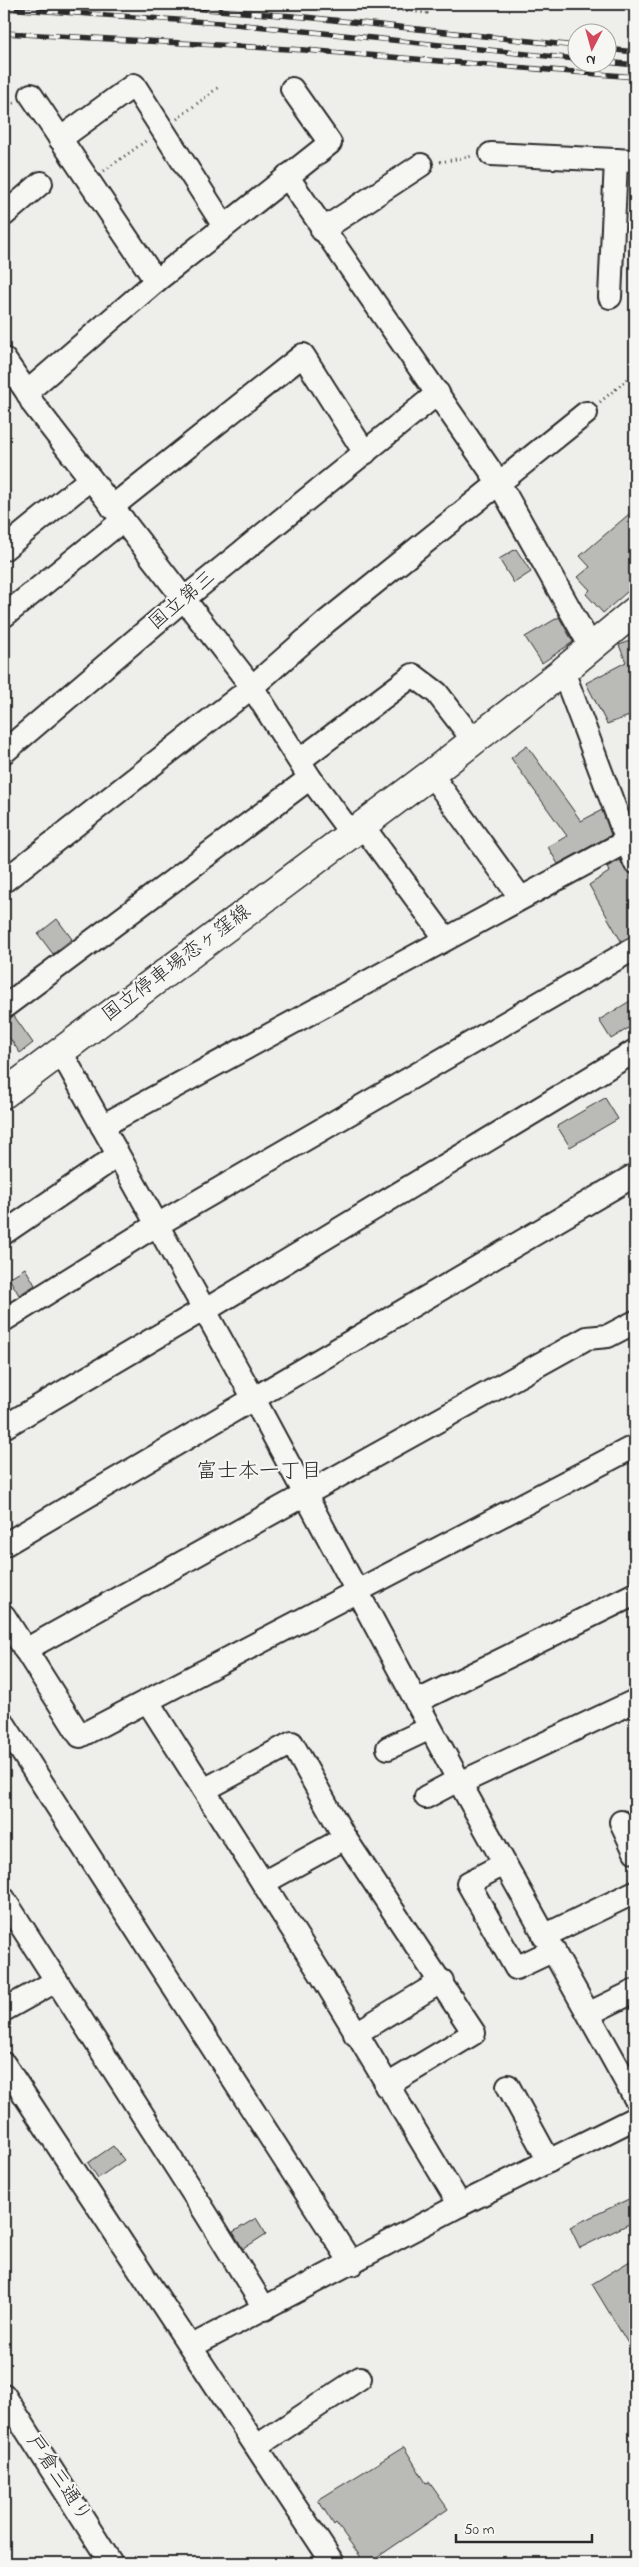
<svg xmlns="http://www.w3.org/2000/svg" width="639" height="2567" font-family="'Indie Flower','Klee One',sans-serif">
<rect width="100%" height="100%" fill="#eeeeea"/>
<filter id="ink" filterUnits="userSpaceOnUse"><feTurbulence type="fractalNoise" baseFrequency=".02" numOctaves="2"/><feDisplacementMap in="SourceGraphic" scale="10" xChannelSelector="R" yChannelSelector="G"/><feConvolveMatrix kernelMatrix="1 2 1 2 8 2 1 2 1" color-interpolation-filters="sRGB"/></filter>
<g filter="url(#ink)">
<g fill="#babab7" stroke="#2b2b2b">
<path d="M635,509v76l-32,28 -17,-19 4,-4 -12,-13 12,-10 -10,-11z"/>
<path d="M516,549l15,23 -17,11 -15,-24z"/>
<path d="M559,617l14,25 -31,21 -17,-26z"/>
<path d="M635,639v75l-28,10 -21,-41 40,-21 -7,-17z"/>
<path d="M527,746l54,75 21,-11 9,25 -53,29 -10,-17 19,-11 -56,-78z"/>
<path d="M620,860l6,12 9,3v60l-14,6 -32,-56 20,-13 -2,-5z"/>
<path d="M57,919l15,20 -19,15 -15,-20z"/>
<path d="M635,998v26l-24,15 -12,-19z"/>
<path d="M14,1016l19,27 -13,10 -16,-23v-10z"/>
<path d="M605,1098l13,21 -48,28 -13,-21z"/>
<path d="M25,1268l10,17 -16,10 -10,-17z"/>
<path d="M113,2146l11,14 -26,18 -10,-15z"/>
<path d="M635,2196v25l-55,27 -10,-21z"/>
<path d="M256,2218l10,16 -23,15 -10,-17z"/>
<path d="M635,2258v97l-43,-71z"/>
<path d="M404,2447l22,36 3,-1 19,27 -79,54h-4l-29,-40 -2,2 -16,-25z"/>
</g>
<g fill="none" stroke-linecap="round" stroke-linejoin="round">
<g stroke="#2b2b2b" stroke-width="26">
<g id="minor">
<path d="M31,95l125,186"/>
<path d="M60,139l74,-54 90,141"/>
<path d="M491,154l144,7"/>
<path d="M287,176l212,307 92,164"/>
<path d="M4,215l37,-32"/>
<path d="M322,230l99,-65"/>
<path d="M610,297l6,-137"/>
<path d="M4,359l23,33 6,12 219,283 58,91 41,55"/>
<path d="M27,392l129,-111 174,-138 -38,-54"/>
<path d="M112,507l191,-152 62,98"/>
<path d="M4,549l86,-70"/>
<path d="M4,616l119,-96"/>
<path d="M563,671l72,191"/>
<path d="M4,752l181,-154 253,-205"/>
<path d="M300,760l113,-85 24,18 37,48"/>
<path d="M431,774l89,123"/>
<path d="M362,825l84,114"/>
<path d="M4,881l248,-194 74,-65 260,-209"/>
<path d="M4,1007l306,-229"/>
<path d="M61,1052l193,347 206,384 175,315"/>
<path d="M102,1126l525,-285"/>
<path d="M4,1233l113,-77"/>
<path d="M4,1320l141,-88 490,-284"/>
<path d="M4,1427l190,-112 10,-4 431,-260"/>
<path d="M4,1545l631,-370"/>
<path d="M4,1616l76,120 555,-290"/>
<path d="M25,1650l562,-312 21,-2 27,-14"/>
<path d="M148,1702l174,274 138,229"/>
<path d="M416,1702l219,-108"/>
<path d="M4,1724l348,540"/>
<path d="M388,1748l42,-20"/>
<path d="M460,1783l175,-82"/>
<path d="M204,1790l88,-47 53,95 129,195 -88,53"/>
<path d="M426,1797l32,-17"/>
<path d="M621,1822l14,30"/>
<path d="M504,1864l-36,19 48,85 38,-18"/>
<path d="M263,1883l82,-45"/>
<path d="M4,1899l201,313 60,97"/>
<path d="M544,1936l91,-44"/>
<path d="M4,2010l52,-29"/>
<path d="M590,2013l45,-22"/>
<path d="M355,2034l87,-53"/>
<path d="M4,2064l329,499"/>
<path d="M508,2086l41,75"/>
<path d="M192,2346l268,-141 175,-87"/>
<path d="M4,2395l107,168"/>
<path d="M257,2446l103,-68"/>
</g>
</g>
<g stroke="#2b2b2b" stroke-width="31">
<path id="major" d="M4,1094l427,-320 132,-103 72,-60"/>
</g>
<g stroke="#2b2b2b" stroke-width="3" stroke-dasharray="1 4" stroke-linecap="butt">
<path d="M337,4l90,9 -2,-9"/>
<path d="M4,108l10,-5"/>
<path d="M177,119l43,-33"/>
<path d="M440,162l33,-6"/>
<path d="M104,171l43,-31"/>
<path d="M600,402l35,-29"/>
</g>
<use href="#minor" stroke="#f6f6f2" stroke-width="22"/>
<use href="#major" stroke="#f6f6f2" stroke-width="28"/>
<g stroke="#2b2b2b" stroke-width="5.5">
<g id="rail">
<path d="M141,4l164,13 271,29"/>
<path d="M4,8l231,16 341,35"/>
<path d="M4,33l301,17 330,27"/>
<path d="M606,49l29,3"/>
<path d="M606,62l29,3"/>
</g>
</g>
<use href="#rail" stroke="#f6f6f2" stroke-width="4" stroke-dasharray="11" stroke-linecap="butt"/>
</g>
</g>
<g text-anchor="middle" dominant-baseline="central" stroke-width="4.5" stroke-linejoin="round" paint-order="stroke">
<g font-size="20" fill="#2b2b2b" stroke="#f6f6f2">
<text transform="translate(183 601) rotate(-40)">国立第三</text>
<text transform="translate(177 964) rotate(-37)">国立停車場恋ヶ窪線</text>
<text transform="translate(58 2479) rotate(57)">戸倉三通り</text>
</g>
<g font-size="21" fill="#2b2b2b" stroke="#f6f6f2">
<text x="259" y="1472">富士本一丁目</text>
</g>
</g>
<rect width="639" height="2567" fill="none" stroke="#f6f6f2" stroke-width="20"/>
<rect x="10" y="10" width="619" height="2547" fill="none" stroke="#2b2b2b" stroke-width="2" filter="url(#ink)"/>
<g transform="translate(592 48) rotate(186)"><circle r="24" fill="#f6f6f2" stroke="#a5a5a2"/>
<path d="M0-4L9 19L0 12L-9 19Z" fill="#d1495b"/>
<text y="-8" font-size="14" font-weight="bold" text-anchor="middle" fill="#2b2b2b">N</text>
</g>
<path d="M456 2534v8h136v-8" fill="none" stroke="#2b2b2b" stroke-width="2.5"/>
<text x="464" y="2534" font-size="15" fill="#2b2b2b" stroke="#f6f6f2" stroke-width="4" paint-order="stroke">50 m</text>
</svg>
